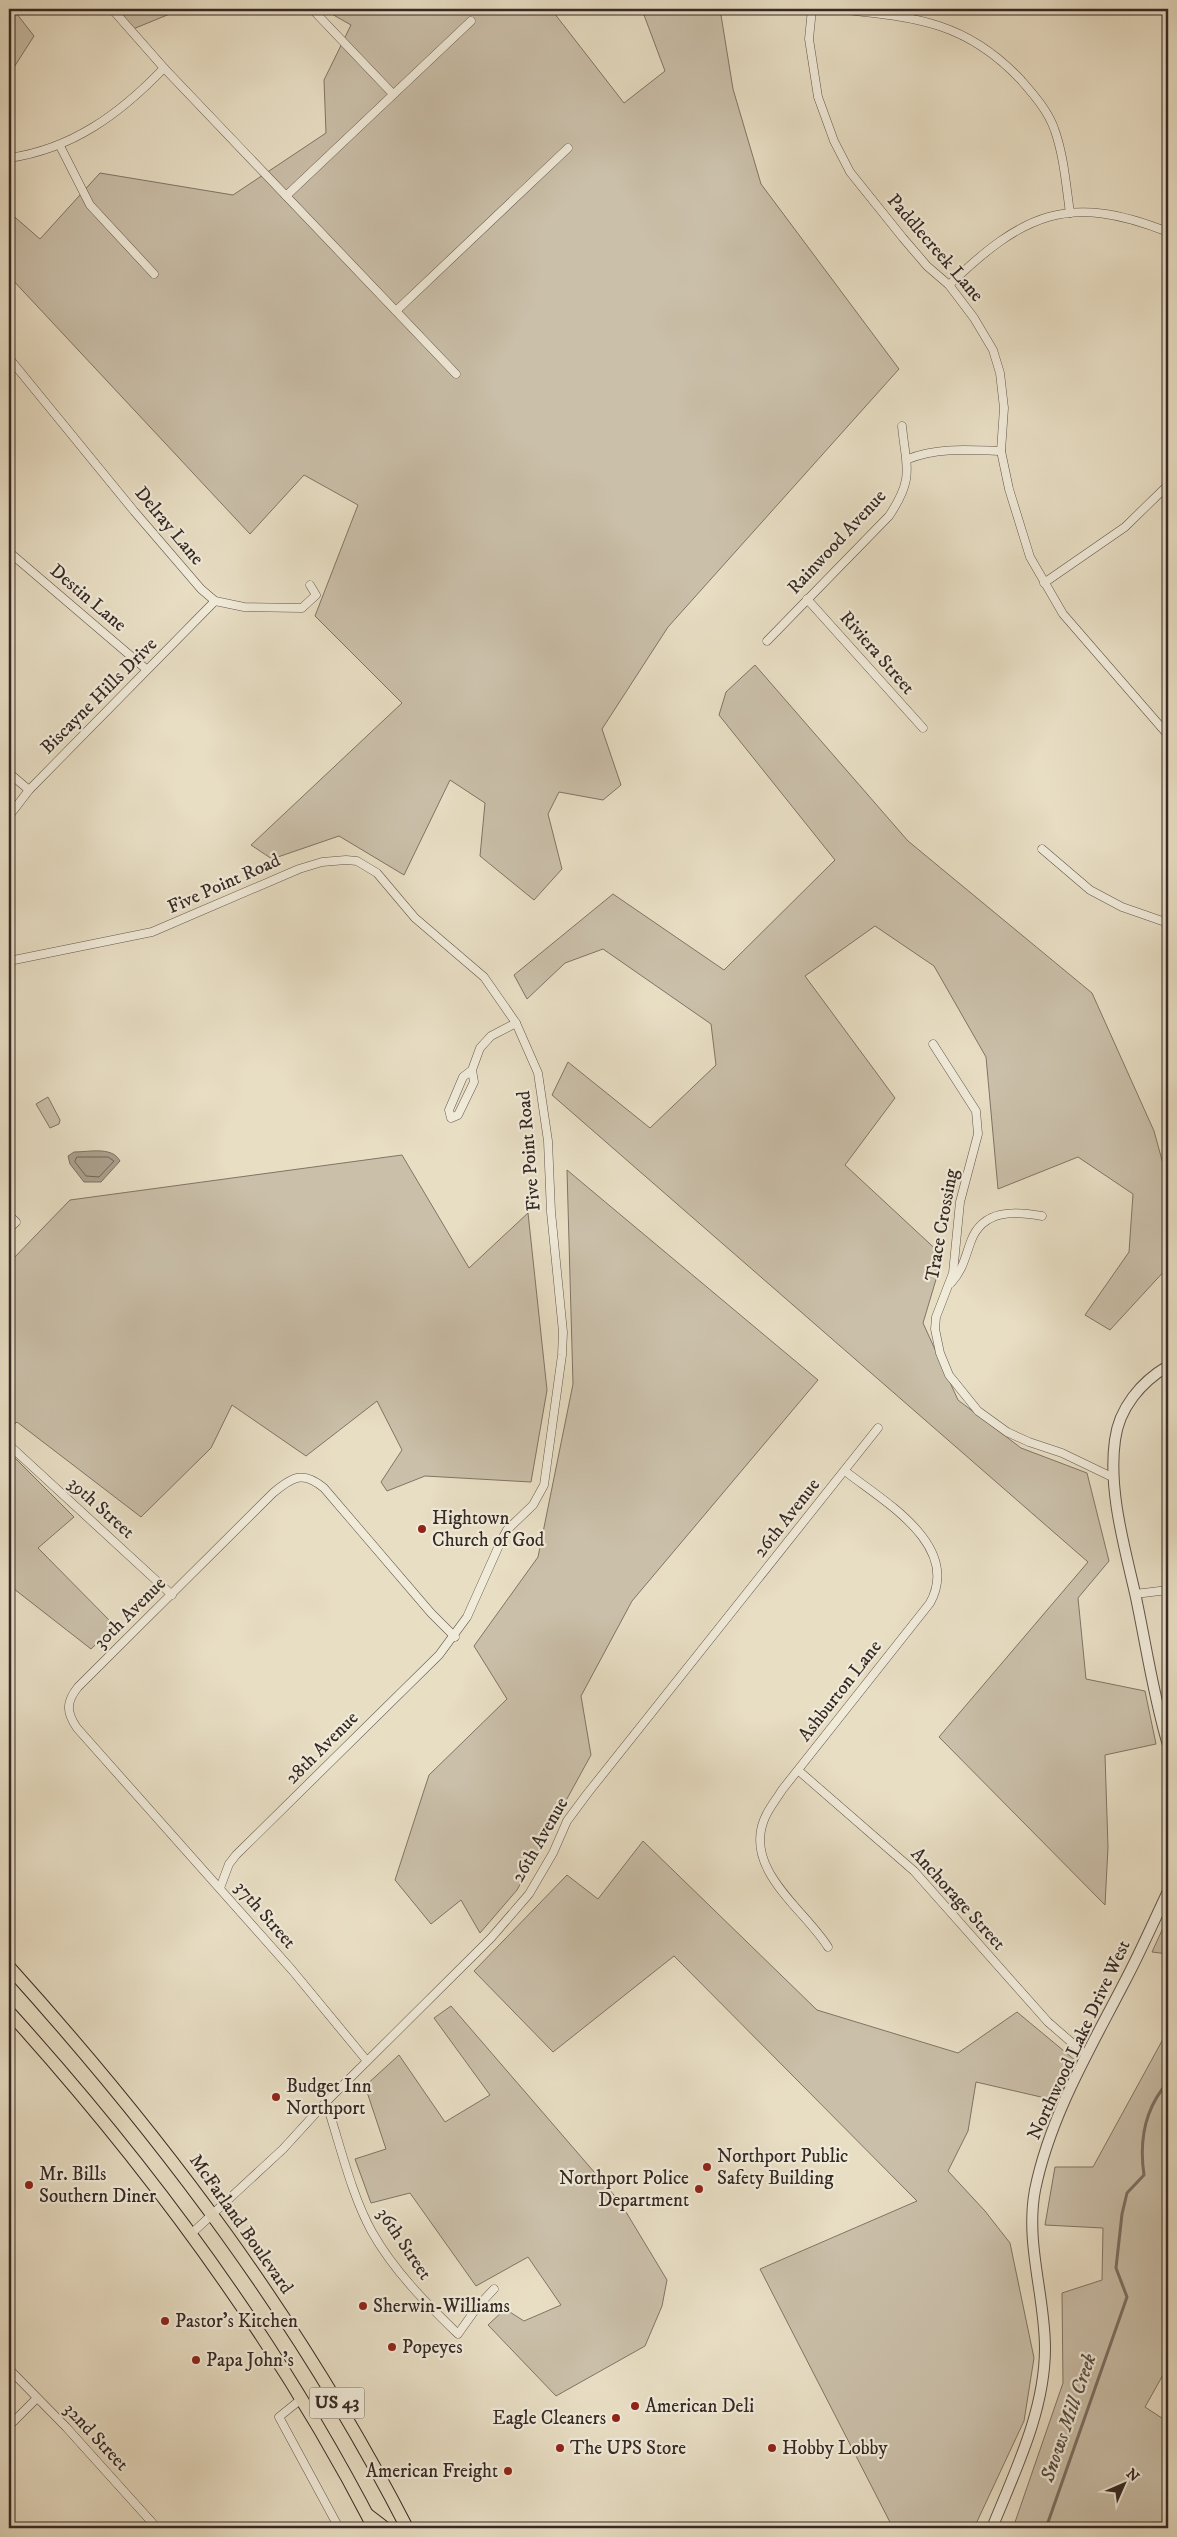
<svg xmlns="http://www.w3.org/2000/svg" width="1177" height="2537" font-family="'IM FELL DW Pica',serif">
<rect width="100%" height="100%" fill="#e8dec4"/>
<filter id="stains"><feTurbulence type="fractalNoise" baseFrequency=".004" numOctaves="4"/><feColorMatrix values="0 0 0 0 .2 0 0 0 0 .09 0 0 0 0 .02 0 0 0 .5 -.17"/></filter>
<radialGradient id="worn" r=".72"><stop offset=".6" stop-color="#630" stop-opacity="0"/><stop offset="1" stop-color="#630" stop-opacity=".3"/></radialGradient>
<g fill="#cabfa9" stroke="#807466">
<path d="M9,9h4l21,27 -25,39z"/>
<path d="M115,9h67l-49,20z"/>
<path d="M323,9h228l73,94 41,-32 -21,-56 -9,-6h85l13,80 28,95 138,185 -231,258 -66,102 19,56 -18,15 -44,-8 -11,22 14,55 -28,31 -54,-44 5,-53 -35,-23 -46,95 -65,-39 -67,23 -21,-14 151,-142 -87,-87 43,-111 -54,-30 -54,59 -241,-258v-64l31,27 60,-66 133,22 93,-62 -2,-53 27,-55z"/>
<path d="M755,665l153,176 184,152 62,138 14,51v85l-58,63 -25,-15 44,-63 4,-58 -55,-37 -80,32 -12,-132 -52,-91 -59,-40 -70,50 90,122 -50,67 98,91 -20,67 35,77 63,48 66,25 22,88 -31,37 8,81 59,12 11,53 -51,11 3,92 -3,58 -166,-168 149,-175 -536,-467 16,-33 82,66 66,-63 -5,-41 -108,-75 -38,14 -38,36 -13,-24 99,-81 111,76 111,-110 -116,-145 7,-23z"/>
<path d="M48,1097l12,23 -1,4 -9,4 -14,-24z"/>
<path d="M402,1155l67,113 59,-55 19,177 -16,92 -106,-6 -38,15 -6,-9 21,-32 -25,-49 -71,55 -74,-51 -21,43 -70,69 -124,-95 -8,7v-166l61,-63z"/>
<path d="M567,1170l251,210 -186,221 -51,95 10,59 -74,135 -37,43 -19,-33 -30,24 -36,-44 34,-105 78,-76 -33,-53 64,-89 35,-173z"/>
<path d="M9,1452l65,65 -36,31 77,78 -24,23 -82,-64z"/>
<path d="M643,1841l174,169 141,43 59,-41 65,54 -28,34 -78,-18 -8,49 -20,40 37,40 25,32 24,115 -10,63 -50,107h-81l-133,-259 157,-68 -243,-245 -121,96 -79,-81 93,-96 31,24z"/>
<path d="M1168,1917v37l-16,-2z"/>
<path d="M451,2006l169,196 47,78 -5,26 -17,40 -89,50 -68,-71 17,-16 19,12 37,-16 -33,-48 -52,29 -66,-93 -39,10 -16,-44 31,-10 -21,-63 34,-31 46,67 45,-27 -56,-77z"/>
<path d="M1168,2030v336l-23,41 23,15v106h-155l50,-145 -1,-90 40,-13 1,-52 -58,-3 10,-58h38z"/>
</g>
<path fill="#aba08e" stroke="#7c7064" d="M74,1152c15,0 38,-6 46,9l-19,21h-17l-14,-18 -2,-8z"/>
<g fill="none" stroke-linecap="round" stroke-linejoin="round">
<path stroke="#706459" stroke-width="1" d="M77,1157h31l6,4 -15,16 -13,-1 -11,-14z"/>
<path stroke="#7c7064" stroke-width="3" d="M1046,2528l81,-231 -11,-29 6,-54 5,-21 17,-18c-5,-34 1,-67 24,-93"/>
<g stroke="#62564c" stroke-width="9">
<g id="minor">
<path d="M112,9l52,59"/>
<path d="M312,9l81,85"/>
<path d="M812,9l-3,30 9,58 16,44 16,31 53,66 24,28 22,19 25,33 19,32 7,23 4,35 -3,43 8,38 21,68 33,57 105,121"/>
<path d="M836,9c77,8 129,11 185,71 13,15 28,32 34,51 9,26 11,54 15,82"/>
<path d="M60,146l30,59 64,69"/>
<path d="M9,158c63,-9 111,-44 155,-90l292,306"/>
<path d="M286,196l185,-175"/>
<path d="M949,285c74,-71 119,-93 219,-53"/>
<path d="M396,311l172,-163"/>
<path d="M9,358l125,153 67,78 14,12 29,6 58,1 14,-13 -6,-10"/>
<path d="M908,459c30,-12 61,-9 93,-8"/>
<path d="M9,552l137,117"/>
<path d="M1044,583l81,-56 43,-42"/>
<path d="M807,599l116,129"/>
<path d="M767,641l122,-125c26,-39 17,-48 13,-90"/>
<path d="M9,773l20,17"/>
<path d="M9,816l20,-26 186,-189"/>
<path d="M1042,849l48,41 32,17 46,16"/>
<path d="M9,961l143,-29 147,-63 23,-7 24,-2 11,1 20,12 38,45 69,59 32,46 22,50 10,68 3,71 12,120 -1,23 -18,130 -11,20 -26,25 -6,11 -34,76 -28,38 -203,200 -7,9 -9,24"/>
<path d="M933,1044l43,67 2,23 -18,68 -7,71 -17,44 -1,12 5,24 9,22 29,36 29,21 22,10 33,11 50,24"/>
<path d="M472,1070l2,12 -16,33 -7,3 -2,-8 14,-33 9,-7 8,-22 11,-12 25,-13"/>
<path d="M9,1215l7,7 -7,7"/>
<path d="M951,1283c12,-13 14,-26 20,-42 12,-32 44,-30 71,-25"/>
<path d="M9,1445l163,150"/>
<path d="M1135,1594l33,-4"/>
<path d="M799,1771l115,100 134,151 38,33"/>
<path d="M828,1947c-23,-37 -84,-77 -64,-127 4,-11 12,-20 18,-30l148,-187c32,-58 -47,-102 -85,-132"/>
<path d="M367,2061l-75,-91 -215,-242c-11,-16 -11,-26 1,-41l195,-194c19,-16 30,-23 51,-5l107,125 24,24"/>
<path d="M326,2102c14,42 25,92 46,130 22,39 54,71 86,102l20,-28 16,-17"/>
<path d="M191,2234l92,-85 43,-47 165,-164 38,-44 24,-41 14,-32 20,-27 291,-366"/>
<path d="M9,2369l57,58 91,101"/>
<path d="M300,2400l-21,17 60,111"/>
<path d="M9,2426l28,-28"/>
</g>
</g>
<g stroke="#62564c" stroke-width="12">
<g id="tertiary">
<path d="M1168,1366c-27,16 -49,42 -53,74 -7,49 9,105 20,153 11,51 18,102 33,152"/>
<path d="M992,2528c23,-57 53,-117 53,-180 0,-52 -20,-105 -10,-158 15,-74 55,-141 89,-207 16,-30 30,-62 44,-92"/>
</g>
</g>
<g stroke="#352924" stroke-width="14">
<g id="trunk">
<path d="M9,1967c156,173 291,353 398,561"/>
<path d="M9,2012c141,156 268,328 365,516"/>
<path d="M368,2515l17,13"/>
</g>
</g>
<use href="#minor" stroke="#f0ead9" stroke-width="8"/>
<use href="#tertiary" stroke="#f0ead9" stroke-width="10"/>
<use href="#trunk" stroke="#e8dec4" stroke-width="12"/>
</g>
<g fill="#8f2418" stroke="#f0ead9" stroke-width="2">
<circle cx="422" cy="1529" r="5"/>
<circle cx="276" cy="2097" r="5"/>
<circle cx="707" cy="2167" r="5"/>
<circle cx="29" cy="2185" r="5"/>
<circle cx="699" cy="2189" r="5"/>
<circle cx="363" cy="2306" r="5"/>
<circle cx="165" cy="2321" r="5"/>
<circle cx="392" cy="2347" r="5"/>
<circle cx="196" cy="2360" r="5"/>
<circle cx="635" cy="2406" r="5"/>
<circle cx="616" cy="2418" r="5"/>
<circle cx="560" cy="2448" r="5"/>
<circle cx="772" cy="2448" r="5"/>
<circle cx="508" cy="2471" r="5"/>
</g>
<g text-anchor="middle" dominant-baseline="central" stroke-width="4.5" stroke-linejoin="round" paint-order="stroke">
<rect fill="#f0ead9" stroke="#6d635a" stroke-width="1" x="309.5" y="2387.5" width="55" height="31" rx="4"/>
<g font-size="18" font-weight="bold" fill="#352924">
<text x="337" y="2403">US 43</text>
</g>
<g font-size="19" fill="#352924" stroke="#f0ead9">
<text transform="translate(935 248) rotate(49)">Paddlecreek Lane</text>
<text transform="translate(169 526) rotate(50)">Delray Lane</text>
<text transform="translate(837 542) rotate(-47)">Rainwood Avenue</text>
<text transform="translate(88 598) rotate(40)">Destin Lane</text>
<text transform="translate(877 653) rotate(49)">Riviera Street</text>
<text transform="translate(99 696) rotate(-45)">Biscayne Hills Drive</text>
<text transform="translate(224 884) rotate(-24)">Five Point Road</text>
<text transform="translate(529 1151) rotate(-95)">Five Point Road</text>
<text transform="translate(942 1225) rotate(-80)">Trace Crossing</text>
<text transform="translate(101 1508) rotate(42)">39th Street</text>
<text transform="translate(787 1518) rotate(-52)">26th Avenue</text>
<text transform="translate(130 1613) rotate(-45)">30th Avenue</text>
<text transform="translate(840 1691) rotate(-52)">Ashburton Lane</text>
<text transform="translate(322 1748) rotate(-45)">28th Avenue</text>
<text transform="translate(540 1840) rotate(-60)">26th Avenue</text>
<text transform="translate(958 1899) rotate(48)">Anchorage Street</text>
<text transform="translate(265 1915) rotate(49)">37th Street</text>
<text transform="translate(1079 2040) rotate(-65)">Northwood Lake Drive West</text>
<text transform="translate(241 2224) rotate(55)">McFarland Boulevard</text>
<text transform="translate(404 2244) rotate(56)">36th Street</text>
<text transform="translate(96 2437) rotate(47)">32nd Street</text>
</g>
<g font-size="19" fill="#352924" stroke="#f0ead9" text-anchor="start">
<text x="432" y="1518">Hightown<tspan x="432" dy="22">Church of God</tspan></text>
<text x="286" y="2086">Budget Inn<tspan x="286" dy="22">Northport</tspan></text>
<text x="717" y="2156">Northport Public<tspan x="717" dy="22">Safety Building</tspan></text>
<text x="39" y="2174">Mr. Bills<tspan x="39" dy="22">Southern Diner</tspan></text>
<text x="689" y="2178" text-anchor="end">Northport Police<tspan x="689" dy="22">Department</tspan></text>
<text x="373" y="2306">Sherwin-Williams</text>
<text x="175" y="2321">Pastor's Kitchen</text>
<text x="402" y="2347">Popeyes</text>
<text x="206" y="2360">Papa John's</text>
<text x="645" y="2406">American Deli</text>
<text x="606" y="2418" text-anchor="end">Eagle Cleaners</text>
<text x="570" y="2448">The UPS Store</text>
<text x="782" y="2448">Hobby Lobby</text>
<text x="498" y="2471" text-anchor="end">American Freight</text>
</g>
<g font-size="20" font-style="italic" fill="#584d44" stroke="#f0ead9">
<text transform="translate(1069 2418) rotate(-71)">Snows Mill Creek</text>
</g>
</g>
<rect width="1177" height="2537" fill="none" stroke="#e8dec4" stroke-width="30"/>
<rect x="10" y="10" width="1157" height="2517" fill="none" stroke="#352924" stroke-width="2.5"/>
<rect x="15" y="15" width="1147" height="2507" fill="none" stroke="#352924"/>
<g transform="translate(1124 2484) rotate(45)" stroke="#f0ead9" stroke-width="4" paint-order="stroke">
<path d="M0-4L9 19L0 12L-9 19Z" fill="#352924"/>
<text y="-8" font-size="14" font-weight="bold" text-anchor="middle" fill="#352924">N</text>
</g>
<rect width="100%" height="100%" filter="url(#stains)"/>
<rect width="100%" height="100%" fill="url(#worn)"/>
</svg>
